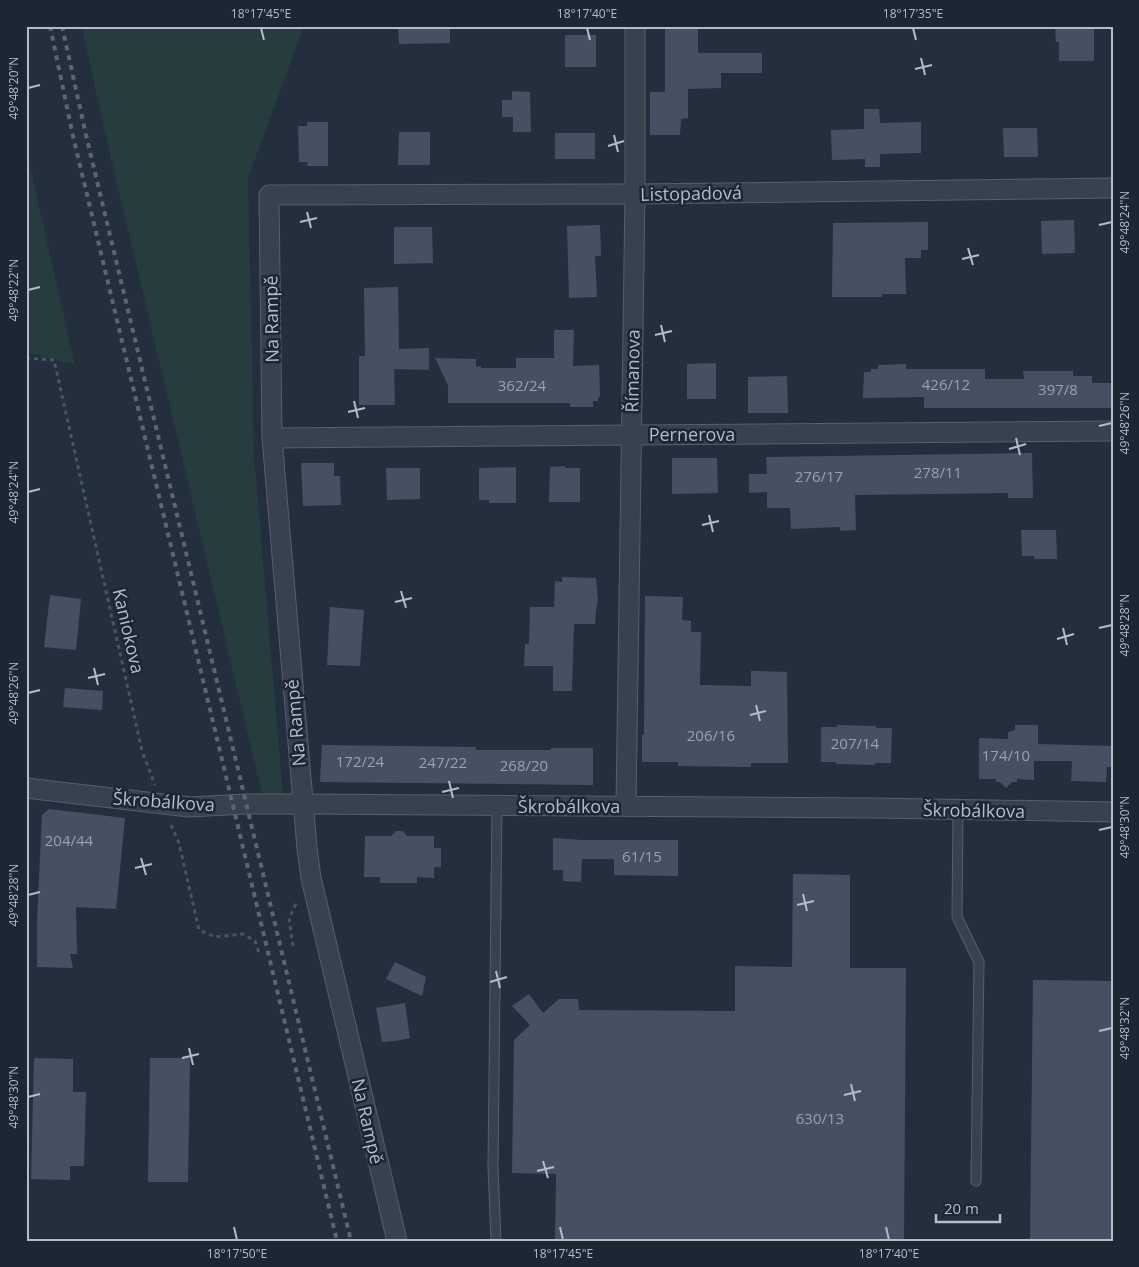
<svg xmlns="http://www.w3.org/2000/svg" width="1139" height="1267" font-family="'Open Sans',sans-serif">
<rect width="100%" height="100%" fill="#242f3e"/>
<g fill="#263c3f">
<path d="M82,26h222l-56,152 6,276 29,341 -20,3 -159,-669z"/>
<path d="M26,148l49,217 -49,-13z"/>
</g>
<g fill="#455162">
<path d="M398,26h52v17l-51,1z"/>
<path d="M665,26h33v27h64v20h-41v15l-33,1v29l-7,1 -1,16h-30v-43h15z"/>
<path d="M1055,26h39v35h-35v-19h-3z"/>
<rect x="565" y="35" width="31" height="32"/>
<path d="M512,91l18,1 1,40h-18v-15h-11v-17h10z"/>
<path d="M864,109h15l1,14 41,-1v31l-41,1v13h-15v-8l-33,1 -1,-30 33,-1z"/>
<path d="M307,122h21v44h-21l1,-4h-9l-1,-36h9z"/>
<path d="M1003,128h34l1,29h-34z"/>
<path d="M399,132h31v33h-32z"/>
<rect x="555" y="133" width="40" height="26"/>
<path d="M1074,220l1,33 -33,1 -1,-33z"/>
<path d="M928,222v28h-7v8h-16l1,36h-24v3h-50l1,-74z"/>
<path d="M600,225l1,31h-6l2,41 -28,1 -2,-72z"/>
<path d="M394,227h38l1,36 -39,1z"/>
<path d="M398,287l1,62 30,-1v22l-35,-1 1,36h-36v-49h6l-1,-68z"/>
<path d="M554,330h20l-1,36 26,-1 1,32h-2v4h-5v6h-23v-4h-122v-18l-13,-27 41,1v8l5,-1v2h35v-10h38z"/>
<path d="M716,363v36h-29v-35z"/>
<path d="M906,364v5h79v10h39l-1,-8h50v5h19v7h21v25h-189v-11l-61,1 1,-26h7v-3h7v-4z"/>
<path d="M787,376l1,37h-40v-36z"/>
<path d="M1032,453l1,45h-25v-5l-153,2 1,35 -16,1v-4l-49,2 -1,-21h-23v-16l-18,1v-19h18l-1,-17z"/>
<path d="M672,458h45l1,35 -46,1z"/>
<path d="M301,463h33v13h6l1,29 -38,1z"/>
<path d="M565,466v2h15v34h-31l1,-35z"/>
<path d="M516,467v36h-27v-3h-10v-32z"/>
<path d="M386,468h34v31l-33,1z"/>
<path d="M1021,530h35l1,29h-23v-3h-12z"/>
<path d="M562,577l34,1 2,22 -2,10 -1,14h-21l-2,67h-19v-25h-29l1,-22h4l1,-37h24l1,-26 7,1z"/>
<path d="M50,595l31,4 -5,51 -32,-3z"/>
<path d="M645,596l38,1 -1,23 9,1v11h10l-1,53 51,1v-15l36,1 1,91h-37v4l-73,-1v-4h-36v-28l2,1z"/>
<path d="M330,607l34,3 -4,56 -33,-1z"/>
<path d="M65,688l38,3 -1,19 -39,-3z"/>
<path d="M837,725l39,1v2h16l-1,35h-16v2l-39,-1v-2h-15v-35h16z"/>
<path d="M1015,725h23v19l75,2v21h-6l-1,15 -35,-1 1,-20h-38v19l-17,-1v3h-5l-6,6 -6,-6h-4v-3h-17v-41l29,1v-7l7,-2z"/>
<path d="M322,745l154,2v3h75v-2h42v37l-273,-3z"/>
<path d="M49,809l76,9 -9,91 -40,-2 1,47h-7l3,14 -36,-1v-47l5,-105z"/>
<path d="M396,831h7l4,5h27v12h7v19h-7v11l-17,-1v6h-37v-6h-16l1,-41h26z"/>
<path d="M553,838l29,2h96v36l-64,-1v-16h-32l-1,23 -18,-1v-11h-10z"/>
<path d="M793,874l57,1v93h56l-2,273h-349l1,-67 -44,-1 2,-133 16,-15 -18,-19 17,-12 14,19 16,-14h19l1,11 156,1v-45l57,1z"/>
<path d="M395,962l31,15 -4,19 -36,-17z"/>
<path d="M1033,980l80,1v260h-83z"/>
<path d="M405,1003l5,35 -15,3 -13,1 -6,-34z"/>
<path d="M34,1058l39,1v33h13l-2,74h-14v14l-39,-1z"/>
<path d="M150,1058h40l-2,124h-40z"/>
</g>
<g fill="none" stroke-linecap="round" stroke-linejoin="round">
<g stroke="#565f6c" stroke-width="11">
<g id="lane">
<path d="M958,810l-1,107 22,45 -3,219"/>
<path d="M496,1241l-3,-74 4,-362"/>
</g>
</g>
<g stroke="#565f6c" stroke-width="21">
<g id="street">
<path d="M272,438l841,-7"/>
<path d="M26,788l163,19 57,-3h56l573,4 238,4"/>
<path d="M626,806l9,-612v-168"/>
<path d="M397,1241l-86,-363 -4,-30 -35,-410 -3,-243 366,-1 478,-6"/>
</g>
</g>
<g stroke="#44595c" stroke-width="3" stroke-dasharray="4 4" stroke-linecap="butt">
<path d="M26,358l28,2 88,391 13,34"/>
<path d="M171,825l8,18 20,87 16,7 28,-3 12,7 4,12"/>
<path d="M293,946l-4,-28 8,-16"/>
</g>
<use href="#lane" stroke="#38414e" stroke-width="9"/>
<use href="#street" stroke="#38414e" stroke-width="19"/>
<g stroke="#5a6575" stroke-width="4" stroke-dasharray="5 5" stroke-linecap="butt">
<path d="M50,26l23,110 264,1105"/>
<path d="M62,26l24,109 265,1106"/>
</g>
</g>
<path fill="none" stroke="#b4bcc9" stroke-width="2" d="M261,28l3,12M587,28l3,12M913,28l3,12M921,58l4,17M915,69l17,-4M28,88l12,-3M614,135l4,17M608,146l16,-5M307,212l4,16M300,222l17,-4M1099,225l13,-3M968,248l5,17M962,259l17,-4M28,290l12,-3M661,325l4,17M655,335l17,-4M354,401l4,17M348,412l17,-4M1099,426l13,-3M1016,438l4,17M1009,449l17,-5M28,492l12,-3M709,515l4,17M702,525l17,-4M401,591l5,17M395,602l17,-4M1063,628l4,17M1099,628l13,-3M1057,639l17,-5M94,668l4,17M88,678l17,-4M28,693l12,-3M756,705l4,16M750,715l16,-4M449,781l4,17M442,792l17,-4M1099,830l13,-3M141,858l5,17M135,868l17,-4M803,894l4,17M28,895l12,-3M797,905l17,-4M496,971l4,17M490,982l17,-5M1099,1031l13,-3M189,1048l4,17M182,1058l17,-4M851,1084l4,17M844,1095l17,-4M28,1097l12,-3M543,1161l5,17M537,1171l17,-4M234,1227l3,13M560,1227l3,13M886,1227l3,13"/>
<g text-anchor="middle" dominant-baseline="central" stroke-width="5" stroke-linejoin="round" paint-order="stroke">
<g font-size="15" fill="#98a1af">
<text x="946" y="384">426/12</text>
<text x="522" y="385">362/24</text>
<text x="1058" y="389">397/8</text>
<text x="938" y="472">278/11</text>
<text x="819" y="476">276/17</text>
<text x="711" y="735">206/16</text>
<text x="855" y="743">207/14</text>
<text x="1006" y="755">174/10</text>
<text x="360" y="761">172/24</text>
<text x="443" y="762">247/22</text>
<text x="524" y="765">268/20</text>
<text x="69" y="840">204/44</text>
<text x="642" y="856">61/15</text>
<text x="820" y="1118">630/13</text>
</g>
<g font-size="18" fill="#b4bcc9" stroke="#1d2633">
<text transform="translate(691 193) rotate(-1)">Listopadová</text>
<text transform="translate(271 319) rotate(-91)">Na Rampě</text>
<text transform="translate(632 371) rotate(-89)">Římanova</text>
<text x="692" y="434">Pernerova</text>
<text transform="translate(129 631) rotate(77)">Kaniokova</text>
<text transform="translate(295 723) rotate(-95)">Na Rampě</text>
<text transform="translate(164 801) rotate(4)">Škrobálkova</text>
<text x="569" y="806">Škrobálkova</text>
<text transform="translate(974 810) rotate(1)">Škrobálkova</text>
<text transform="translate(368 1121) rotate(77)">Na Rampě</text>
</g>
</g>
<rect width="1139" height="1267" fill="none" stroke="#1d2633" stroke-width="55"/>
<path d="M936 1214v8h64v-8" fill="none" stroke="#b4bcc9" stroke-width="2.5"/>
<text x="944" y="1214" font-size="15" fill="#b4bcc9" stroke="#1d2633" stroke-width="4" paint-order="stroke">20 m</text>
<rect x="28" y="28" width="1084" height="1212" fill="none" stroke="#b4bcc9" stroke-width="2"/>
<g font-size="12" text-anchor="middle" fill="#b4bcc9">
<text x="261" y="18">18°17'45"E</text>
<text x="587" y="18">18°17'40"E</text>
<text x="913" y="18">18°17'35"E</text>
<text transform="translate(14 88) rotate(-90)" y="4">49°48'20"N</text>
<text transform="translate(1125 222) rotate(-90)" y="4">49°48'24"N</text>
<text transform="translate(14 290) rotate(-90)" y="4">49°48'22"N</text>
<text transform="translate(1125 423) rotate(-90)" y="4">49°48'26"N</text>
<text transform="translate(14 492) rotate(-90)" y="4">49°48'24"N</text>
<text transform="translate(1125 625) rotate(-90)" y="4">49°48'28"N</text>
<text transform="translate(14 693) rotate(-90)" y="4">49°48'26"N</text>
<text transform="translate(1125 827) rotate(-90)" y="4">49°48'30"N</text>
<text transform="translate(14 895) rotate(-90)" y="4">49°48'28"N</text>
<text transform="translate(1125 1028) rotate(-90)" y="4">49°48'32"N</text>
<text transform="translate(14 1097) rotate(-90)" y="4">49°48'30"N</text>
<text x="237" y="1258">18°17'50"E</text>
<text x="563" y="1258">18°17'45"E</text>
<text x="889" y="1258">18°17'40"E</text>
</g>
</svg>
